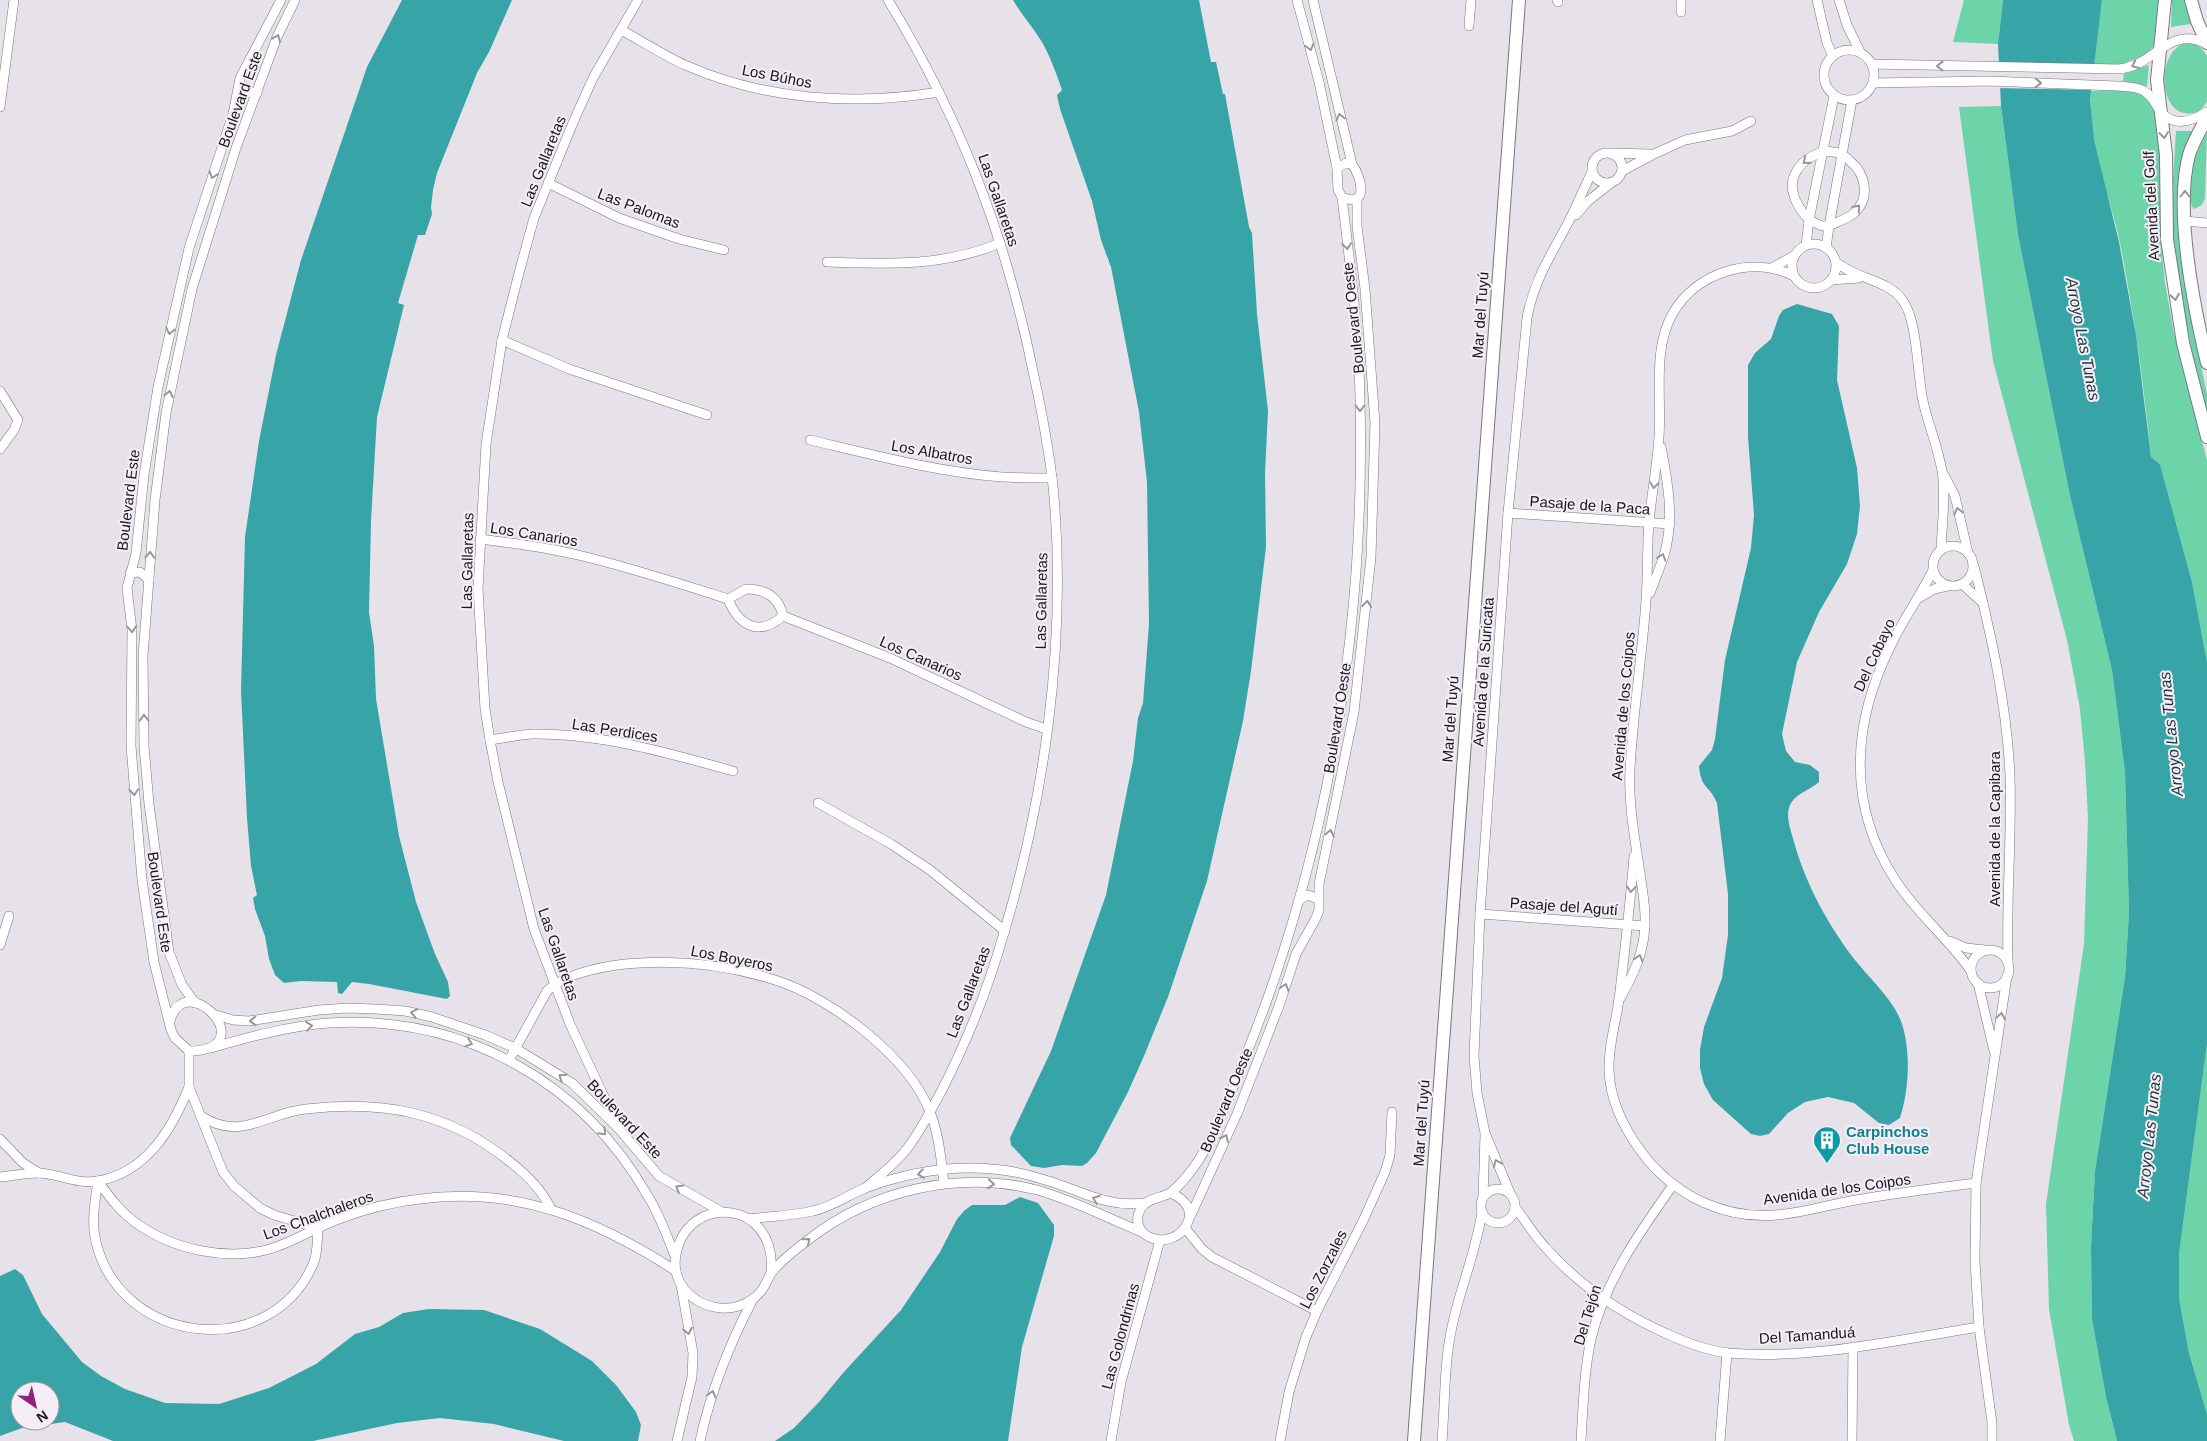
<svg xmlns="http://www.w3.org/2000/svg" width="2207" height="1441" font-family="Arial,sans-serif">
<rect width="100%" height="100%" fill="#e7e1ea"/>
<g fill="#6dd4a9">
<path d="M1964,0h39l-5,44 -45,-2z"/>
<path d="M2102,0h60l-5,43 -12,12 -23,9h-28z"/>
<path d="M2172,0h12l7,24 -20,3z"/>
<path d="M2188,42c9,2 14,5 19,14v45c-3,6 -8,11 -14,12 -35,7 -39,-64 -5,-71z"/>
<path d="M2149,65l-2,21 -24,-5 1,-8z"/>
<path d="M2132,90l9,3 10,11 7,15 4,23 -2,91 5,50 9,50 33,127v202l-15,-80 -32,-118 -9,-7c-7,-71 -17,-143 -31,-214 -10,-49 -34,-101 -29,-152z"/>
<path d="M2001,106l17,129 52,261 42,174 13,102 4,141 -4,64 -30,194 -4,76 1,72 14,78 11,44h-43l-5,-16 -20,-116 -3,-105 38,-260 4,-125 -3,-57 -5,-53 -13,-69 -74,-279 -34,-254z"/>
<path d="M2176,131h19l-13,32 -5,30 1,35 10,76 19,90v25l-25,-114 -10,-75v-36z"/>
<path d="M2207,133l-2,65 -3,7 -8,4c-14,-16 2,-60 13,-76z"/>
<path d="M2207,1044v370l-18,-61 -10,-55v-44z"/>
</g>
<g fill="#37a5a7" fill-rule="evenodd">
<path d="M402,0h110l-23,52 -12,21 -40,100 -4,17 -2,17 1,7 -7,21h-7l-20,68 6,2 -27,112 -6,104 -2,91 5,34 2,53 23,137 17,66 19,52 13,28 2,14 -3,3 -78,-15 -17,-2 -10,12 -4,-1 -1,-11 -36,-1 -17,2 -9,-8 -6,-16 -4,-23 -10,-27 -2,-11 4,-3 -6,-29 -4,-48 -6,-127 4,-154 14,-96 17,-86 25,-95 66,-193z"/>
<path d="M1013,0h186l12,62h5l7,32h2l24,133 3,6 5,81 11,97 -3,62 1,74 -15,124 -8,50 -36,160 -39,116 -24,59 -16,36 -32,61 -9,10 -5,3 -20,-1 -18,3 -13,-2 -20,-21 -1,-7 41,-87 55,-156 27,-134 5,-43 5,-15 6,-79 -2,-142 -8,-70 -28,-145 -10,-27 -9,-39 -32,-92 -3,-14 5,-5c-5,-15 -13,-37 -22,-51 -8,-13 -19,-25 -27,-39z"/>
<path d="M2003,0h99l-12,100 4,40 25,102 17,93 15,122 9,7 32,118 15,80v382l-28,210v44l10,55 18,61v27h-90l-11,-44 -14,-78 -1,-72 4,-76 30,-194 4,-64 -4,-141 -13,-102 -42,-174 -52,-261 -17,-129 -3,-62z"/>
<path d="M1797,304l35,10 7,12 -2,54 20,88 3,38 -3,28 -10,30 -28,48 -22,50 -15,72 4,17 9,11 15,3 9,7v10c-10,9 -22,10 -29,23 -5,11 1,26 4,37 12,43 34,83 61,118 15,19 39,40 47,64 9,28 7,66 -2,94l-11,7 -10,-2 -25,-20 -26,-6 -23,5 -17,11 -19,21 -9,2 -9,-2 -38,-34 -9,-16 -4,-16v-18l4,-23 18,-49 6,-43v-41l-11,-91c-7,-18 -16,-13 -18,-37l13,-16 3,-11 10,-79 26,-112 3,-33 -6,-78v-72l7,-12 16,-14 8,-23 4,-6z"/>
<path d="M1020,1197l18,6 16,22v11l-32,111 -14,94h-233l19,-13 26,-27 23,-28 58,-63 39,-58 17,-33 8,-9 7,-5h33z"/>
<path d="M15,1269l8,6 19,39 40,48 19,14 24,13 40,14 54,1 50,-16 47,-24 39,-30 24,-7 24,-14 26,-4 55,1 56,19 52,32 24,24 20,27 5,13 -3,16h-74l-70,-17 -54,-6 -43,5 -84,18h-200l-48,-19 -43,6 -22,8v-160zM20,1391h30v30h-30z"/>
</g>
<path fill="#e7e1ea" d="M1996,63l100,1 -2,26 -97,-2z"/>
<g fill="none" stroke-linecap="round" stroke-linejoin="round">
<g stroke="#7c767e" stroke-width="10">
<g id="street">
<path d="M1297,0l22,82 18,86"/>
<path d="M1313,0l39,164c10,14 17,45 -10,33l-4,-7 -1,-22 9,-5 6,1"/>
<path d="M1557,0l1,2"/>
<path d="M1817,0l10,43 6,13"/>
<path d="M1839,0l8,25 13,27"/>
<path d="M1681,12v-12"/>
<path d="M1469,26l2,-26"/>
<path d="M621,30c21,11 42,25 64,35 79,35 169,41 254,27"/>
<circle cx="1849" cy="75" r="25"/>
<path d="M1872,64l246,5c37,-2 50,-45 89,-25"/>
<path d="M1873,83l116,-2 128,5c9,1 19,0 27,5 7,4 11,11 15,18 13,19 31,13 48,3"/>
<path d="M239,87l4,5 14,1"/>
<path d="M1834,96l-25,124 13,6h7l23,-126"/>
<path d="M0,107l14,-107"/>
<circle cx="1607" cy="168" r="15"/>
<path d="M1612,153l39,1"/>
<path d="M1622,171l32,-17 31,-14 47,-9 19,-10"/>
<path d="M548,183l71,35 60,21 45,11"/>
<path d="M1576,215l12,-14 23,-18"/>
<path d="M2185,221l22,2"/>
<circle cx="1814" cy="266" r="22"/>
<path d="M1806,245l3,-25c-11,-12 -23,-31 -13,-48 8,-15 28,-25 45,-18 3,1 7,5 9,7 16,13 21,38 3,53 -6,5 -16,8 -24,12l-3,22"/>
<path d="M827,262c61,2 116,5 173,-19"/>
<path d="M1836,262c21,18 52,17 67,39 15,21 14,73 20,100 5,23 15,46 19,70 4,26 0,53 -1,79"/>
<path d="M1772,268l23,-13"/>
<path d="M1831,280l28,-2"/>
<path d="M502,340l67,29 138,46"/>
<path d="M0,391l18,29 -4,10 -14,19"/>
<path d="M810,440c63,15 127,32 192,37 16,1 33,1 50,1"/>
<path d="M1944,475l11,21 13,57"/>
<path d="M1508,513l162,11"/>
<path d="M480,539c33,4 66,8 98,16 51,12 100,28 150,44"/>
<circle cx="1953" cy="566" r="20"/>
<path d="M1974,566c17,68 33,139 36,210 2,62 -4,124 -2,187"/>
<path d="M1933,570c-12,25 -29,48 -41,73 -40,79 -46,162 4,238 21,33 53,58 75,90"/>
<path d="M130,573l10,-1 9,8"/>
<path d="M1962,584l21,19"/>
<path d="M746,589c20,0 33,8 37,27 -24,21 -44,10 -55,-17z"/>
<path d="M1650,593c5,-14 11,-27 15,-41 9,-34 3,-70 -4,-105"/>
<path d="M1919,598l15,-9 14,-3"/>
<path d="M783,616l107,42 136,64 20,7"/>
<path d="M490,740c14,-2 28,-5 42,-6 68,-1 137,19 201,37"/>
<path d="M818,803l73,41 39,26 75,61"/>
<path d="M1634,856c-4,48 -9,95 -15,143 -3,24 -11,47 -10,71 1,29 15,58 31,80 34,47 88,72 145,64 24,-3 47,-10 71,-14 40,-7 80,-12 120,-17"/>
<path d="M1299,900l9,-5 10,4"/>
<path d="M1480,914l165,12"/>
<path d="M1950,941l16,7 19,2"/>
<path d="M0,945l9,-29"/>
<circle cx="1990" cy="969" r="19"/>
<path d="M1978,983l16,68"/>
<path d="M1618,1002c12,-21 23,-42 26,-66 3,-21 -1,-42 -4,-63 -5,-34 -12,-70 -10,-104 3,-56 12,-112 16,-168 2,-27 1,-54 3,-80 3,-28 8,-56 10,-84 3,-40 -7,-88 14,-124 24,-41 79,-58 121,-37"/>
<path d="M195,1003l-13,-18 -13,-33 -20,-148 -5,-58 -1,-90 12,-156 11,-87 26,-124 44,-141 41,-111 18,-37"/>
<path d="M216,1015l17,5 16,1 70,-11 28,-2 29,1 29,2 27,6 53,18 30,13 57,35 47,46 40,47 63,36"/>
<path d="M170,1021c15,-56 95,29 19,30l-14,-13 -4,-8 -17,-68 -12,-82 -11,-134 1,-116 -5,-42 9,-35 8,-78 14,-88 31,-139 44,-134 7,-36 41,-78"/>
<path d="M211,1048c38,-11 78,-22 118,-25 134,-8 254,58 320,175 11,18 18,38 26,58"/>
<path d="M509,1060l38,-69c18,-19 67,-27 93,-28 46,-3 91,3 135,17 55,17 134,77 155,132 9,22 11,48 14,71"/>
<path d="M201,1116c40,26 65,-3 105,-7 76,-9 142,3 203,52 17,13 33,29 42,48"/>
<path d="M619,1129l-49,-105 -36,-95 -36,-147 -8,-42 -5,-31 -7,-120 8,-145 16,-104 17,-67 15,-55 38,-93 21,-47 45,-78"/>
<path d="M0,1139l23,24 16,10"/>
<path d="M0,1177c12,-1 25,-4 38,-4 19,0 39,12 60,8 49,-9 74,-52 91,-94"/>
<path d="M98,1181c12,17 24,33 41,44 36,25 88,36 131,24 23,-7 43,-20 66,-29 26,-10 56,-18 84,-21 97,-13 177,21 256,72"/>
<path d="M98,1181c-3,20 -7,42 -2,61 25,104 176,121 218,20 4,-11 3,-23 4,-34l-44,-13 -14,-7 -26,-22 -11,-14 -34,-85v-36"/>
<circle cx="1498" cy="1206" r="17"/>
<path d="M864,1189c15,-13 30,-24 42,-39 14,-18 25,-40 36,-60 25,-49 46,-101 61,-154 41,-135 62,-285 52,-427 -3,-46 -12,-92 -22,-138 -28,-137 -72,-251 -145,-371"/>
<path d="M1170,1193c40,15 10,56 -18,45 -12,-4 -18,-16 -12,-28 6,-12 19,-11 30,-17 6,-4 12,-11 17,-17 20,-23 32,-56 44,-84 12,-29 24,-59 35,-89 69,-193 99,-398 94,-604 -1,-67 -10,-134 -18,-202"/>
<path d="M1510,1193l-25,-60 -8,-40 -3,-37 6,-142 28,-401 19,-195c7,-38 24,-63 42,-97 8,-16 15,-33 23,-49"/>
<path d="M1483,1197l2,-62"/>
<path d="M1515,1207c10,13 19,28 30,40 35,40 80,69 129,90 16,7 36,14 54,16 83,7 169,-13 251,-26"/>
<path d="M1191,1215l46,-101 42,-108 17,-52 20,-36 3,-8v-26l35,-172 17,-155 4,-134 -10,-134 -8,-63v-28"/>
<path d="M749,1219c21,-3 43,-3 64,-8 19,-4 35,-16 52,-23 33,-12 70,-20 105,-20 25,0 52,4 75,12 36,10 60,28 99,23"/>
<path d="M1185,1228l17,21 10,8 105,54"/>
<path d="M771,1273c7,-74 -84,-81 -95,-18 -7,35 31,61 63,51 10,-3 21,-11 26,-21 2,-4 4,-9 7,-13 10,-12 24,-23 36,-32 64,-50 150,-70 229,-50 36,10 70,28 105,42"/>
<path d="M677,1441l15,-64 1,-24 -12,-68"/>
<path d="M700,1441c11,-51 29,-96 53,-142"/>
<path d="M1111,1441l10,-59 39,-142"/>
<path d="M1280,1441l9,-49 17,-55 11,-26 46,-90 22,-49 5,-17 2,-43"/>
<path d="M1442,1441c3,-36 2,-79 10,-114 8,-39 24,-75 30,-115"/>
<path d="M1581,1441c2,-34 3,-69 10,-102 14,-58 48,-106 82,-154"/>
<path d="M1720,1441l7,-88"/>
<path d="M1852,1441l1,-94"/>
<path d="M1992,1441v-18l-13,-96 -4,-66 1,-78 31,-207"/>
</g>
</g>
<g stroke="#7c767e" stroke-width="14">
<g id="secondary">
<path d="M2165,0l-8,80 9,75 1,84 16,104 24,94"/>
<path d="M2191,0l6,21 10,22"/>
<path d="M2207,117c-6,12 -14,25 -18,38 -15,56 5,152 18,208"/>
<path d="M1414,1441l105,-1441"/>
</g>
</g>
<use href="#street" stroke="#fff" stroke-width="9"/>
<use href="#secondary" stroke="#fff" stroke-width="12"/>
</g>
<defs><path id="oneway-chevron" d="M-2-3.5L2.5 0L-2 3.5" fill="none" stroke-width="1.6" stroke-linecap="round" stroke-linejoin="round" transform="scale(1.25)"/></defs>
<g stroke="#989798">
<use href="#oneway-chevron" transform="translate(277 38) rotate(-68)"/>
<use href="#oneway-chevron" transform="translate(1310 47) rotate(75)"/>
<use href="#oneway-chevron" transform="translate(2135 65) rotate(155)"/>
<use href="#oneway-chevron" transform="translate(1940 66) rotate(-179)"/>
<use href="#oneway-chevron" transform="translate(2038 83) rotate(2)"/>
<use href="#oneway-chevron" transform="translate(1340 117) rotate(-104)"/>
<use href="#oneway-chevron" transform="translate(2164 135) rotate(83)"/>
<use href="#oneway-chevron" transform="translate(1806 161) rotate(141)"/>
<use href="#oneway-chevron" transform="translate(213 175) rotate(108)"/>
<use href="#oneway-chevron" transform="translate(2185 194) rotate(-90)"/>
<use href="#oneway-chevron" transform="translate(1857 208) rotate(-52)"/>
<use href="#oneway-chevron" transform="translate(1347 246) rotate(83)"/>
<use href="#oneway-chevron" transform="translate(2175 297) rotate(80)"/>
<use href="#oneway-chevron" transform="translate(170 331) rotate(102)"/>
<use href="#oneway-chevron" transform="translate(169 394) rotate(-79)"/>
<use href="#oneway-chevron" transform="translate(1360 408) rotate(90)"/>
<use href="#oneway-chevron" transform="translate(1654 485) rotate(97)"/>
<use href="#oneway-chevron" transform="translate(1958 511) rotate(-104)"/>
<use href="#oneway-chevron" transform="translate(150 555) rotate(-87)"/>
<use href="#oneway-chevron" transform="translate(1662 557) rotate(-72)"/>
<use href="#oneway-chevron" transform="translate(1367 604) rotate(-84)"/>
<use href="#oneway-chevron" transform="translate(132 629) rotate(85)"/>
<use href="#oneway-chevron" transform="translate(144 718) rotate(-91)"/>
<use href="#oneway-chevron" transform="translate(134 792) rotate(86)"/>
<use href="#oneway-chevron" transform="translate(1330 833) rotate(-78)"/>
<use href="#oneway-chevron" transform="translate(1631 889) rotate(95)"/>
<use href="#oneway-chevron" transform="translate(1639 958) rotate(-73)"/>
<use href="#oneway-chevron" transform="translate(1285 987) rotate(-72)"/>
<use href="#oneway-chevron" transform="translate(414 1013) rotate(-169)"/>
<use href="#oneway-chevron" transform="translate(2001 1016) rotate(-81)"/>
<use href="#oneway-chevron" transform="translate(253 1021) rotate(178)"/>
<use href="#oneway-chevron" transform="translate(309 1026) rotate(-7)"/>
<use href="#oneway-chevron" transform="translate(469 1043) rotate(19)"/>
<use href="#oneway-chevron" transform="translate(562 1077) rotate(-146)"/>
<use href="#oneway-chevron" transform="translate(603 1132) rotate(47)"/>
<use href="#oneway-chevron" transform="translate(1225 1138) rotate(-65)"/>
<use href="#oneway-chevron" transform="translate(1497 1163) rotate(-113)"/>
<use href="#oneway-chevron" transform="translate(921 1174) rotate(171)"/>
<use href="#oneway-chevron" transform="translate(991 1184) rotate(5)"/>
<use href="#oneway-chevron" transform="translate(679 1188) rotate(-150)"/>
<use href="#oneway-chevron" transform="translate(1096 1199) rotate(-160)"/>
<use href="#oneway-chevron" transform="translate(807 1241) rotate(-39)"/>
<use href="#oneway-chevron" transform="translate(688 1331) rotate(79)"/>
<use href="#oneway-chevron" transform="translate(712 1394) rotate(-75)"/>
</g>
<defs>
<g id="building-pin" transform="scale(1.4375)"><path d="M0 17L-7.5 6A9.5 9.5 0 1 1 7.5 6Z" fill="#0f9aa8" stroke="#f5eef7"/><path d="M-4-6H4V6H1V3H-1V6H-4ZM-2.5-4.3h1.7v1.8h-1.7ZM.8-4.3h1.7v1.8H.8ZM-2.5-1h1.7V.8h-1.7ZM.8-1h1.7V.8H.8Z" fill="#fff"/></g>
</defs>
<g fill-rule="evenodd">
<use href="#building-pin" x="1827" y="1140"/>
</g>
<g text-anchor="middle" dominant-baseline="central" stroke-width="4" stroke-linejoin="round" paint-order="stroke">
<g font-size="15" fill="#19171a" stroke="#f5eef7">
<text transform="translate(777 76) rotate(11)">Los Búhos</text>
<text transform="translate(240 99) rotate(-70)">Boulevard Este</text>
<text transform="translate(543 161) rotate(-68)">Las Gallaretas</text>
<text transform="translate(999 200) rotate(71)">Las Gallaretas</text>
<text transform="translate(2151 206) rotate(-93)">Avenida del Golf</text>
<text transform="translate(639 208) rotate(21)">Las Palomas</text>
<text transform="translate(1480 315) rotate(-86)">Mar del Tuyú</text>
<text transform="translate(1353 318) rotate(-96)">Boulevard Oeste</text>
<text transform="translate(932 452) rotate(10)">Los Albatros</text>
<text transform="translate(128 500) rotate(-83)">Boulevard Este</text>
<text transform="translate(1590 505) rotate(4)">Pasaje de la Paca</text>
<text transform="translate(534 534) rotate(9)">Los Canarios</text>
<text transform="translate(467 561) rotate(-89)">Las Gallaretas</text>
<text transform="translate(1041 601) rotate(-89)">Las Gallaretas</text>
<text transform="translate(1874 655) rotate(-65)">Del Cobayo</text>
<text transform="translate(921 658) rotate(24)">Los Canarios</text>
<text transform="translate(1483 672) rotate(-86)">Avenida de la Suricata</text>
<text transform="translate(1623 706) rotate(-85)">Avenida de los Coipos</text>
<text transform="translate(1337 718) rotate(-81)">Boulevard Oeste</text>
<text transform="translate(1450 719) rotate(-86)">Mar del Tuyú</text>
<text transform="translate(615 730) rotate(9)">Las Perdices</text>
<text transform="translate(1994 829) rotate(-90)">Avenida de la Capibara</text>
<text transform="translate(160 902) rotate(82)">Boulevard Este</text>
<text transform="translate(1564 906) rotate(4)">Pasaje del Agutí</text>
<text transform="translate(559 954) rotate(71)">Las Gallaretas</text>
<text transform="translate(732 958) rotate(11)">Los Boyeros</text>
<text transform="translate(968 992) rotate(-69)">Las Gallaretas</text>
<text transform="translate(1226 1100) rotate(-67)">Boulevard Oeste</text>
<text transform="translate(625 1119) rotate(47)">Boulevard Este</text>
<text transform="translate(1421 1123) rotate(-86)">Mar del Tuyú</text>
<text transform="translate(1837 1189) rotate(-8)">Avenida de los Coipos</text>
<text transform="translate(318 1215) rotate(-20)">Los Chalchaleros</text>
<text transform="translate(1323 1269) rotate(-63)">Los Zorzales</text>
<text transform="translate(1587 1315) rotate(-73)">Del Tejón</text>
<text transform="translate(1807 1335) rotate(-4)">Del Tamanduá</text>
<text transform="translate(1120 1336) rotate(-75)">Las Golondrinas</text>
</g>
<g font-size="15" font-weight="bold" fill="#0d838f" stroke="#f5eef7" text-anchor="start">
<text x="1846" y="1131">Carpinchos<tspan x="1846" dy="17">Club House</tspan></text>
</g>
<g font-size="16" font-style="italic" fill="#203838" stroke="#f5eef7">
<text transform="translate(2083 339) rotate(79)">Arroyo Las Tunas</text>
<text transform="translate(2171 734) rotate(-96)">Arroyo Las Tunas</text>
<text transform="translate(2149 1136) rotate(-84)">Arroyo Las Tunas</text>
</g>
</g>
<g transform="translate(35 1406) rotate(146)"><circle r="24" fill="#f5eef7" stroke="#9d989f"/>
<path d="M0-4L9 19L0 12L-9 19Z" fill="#94217f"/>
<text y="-8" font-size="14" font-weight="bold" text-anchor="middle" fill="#19171a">N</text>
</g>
</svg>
